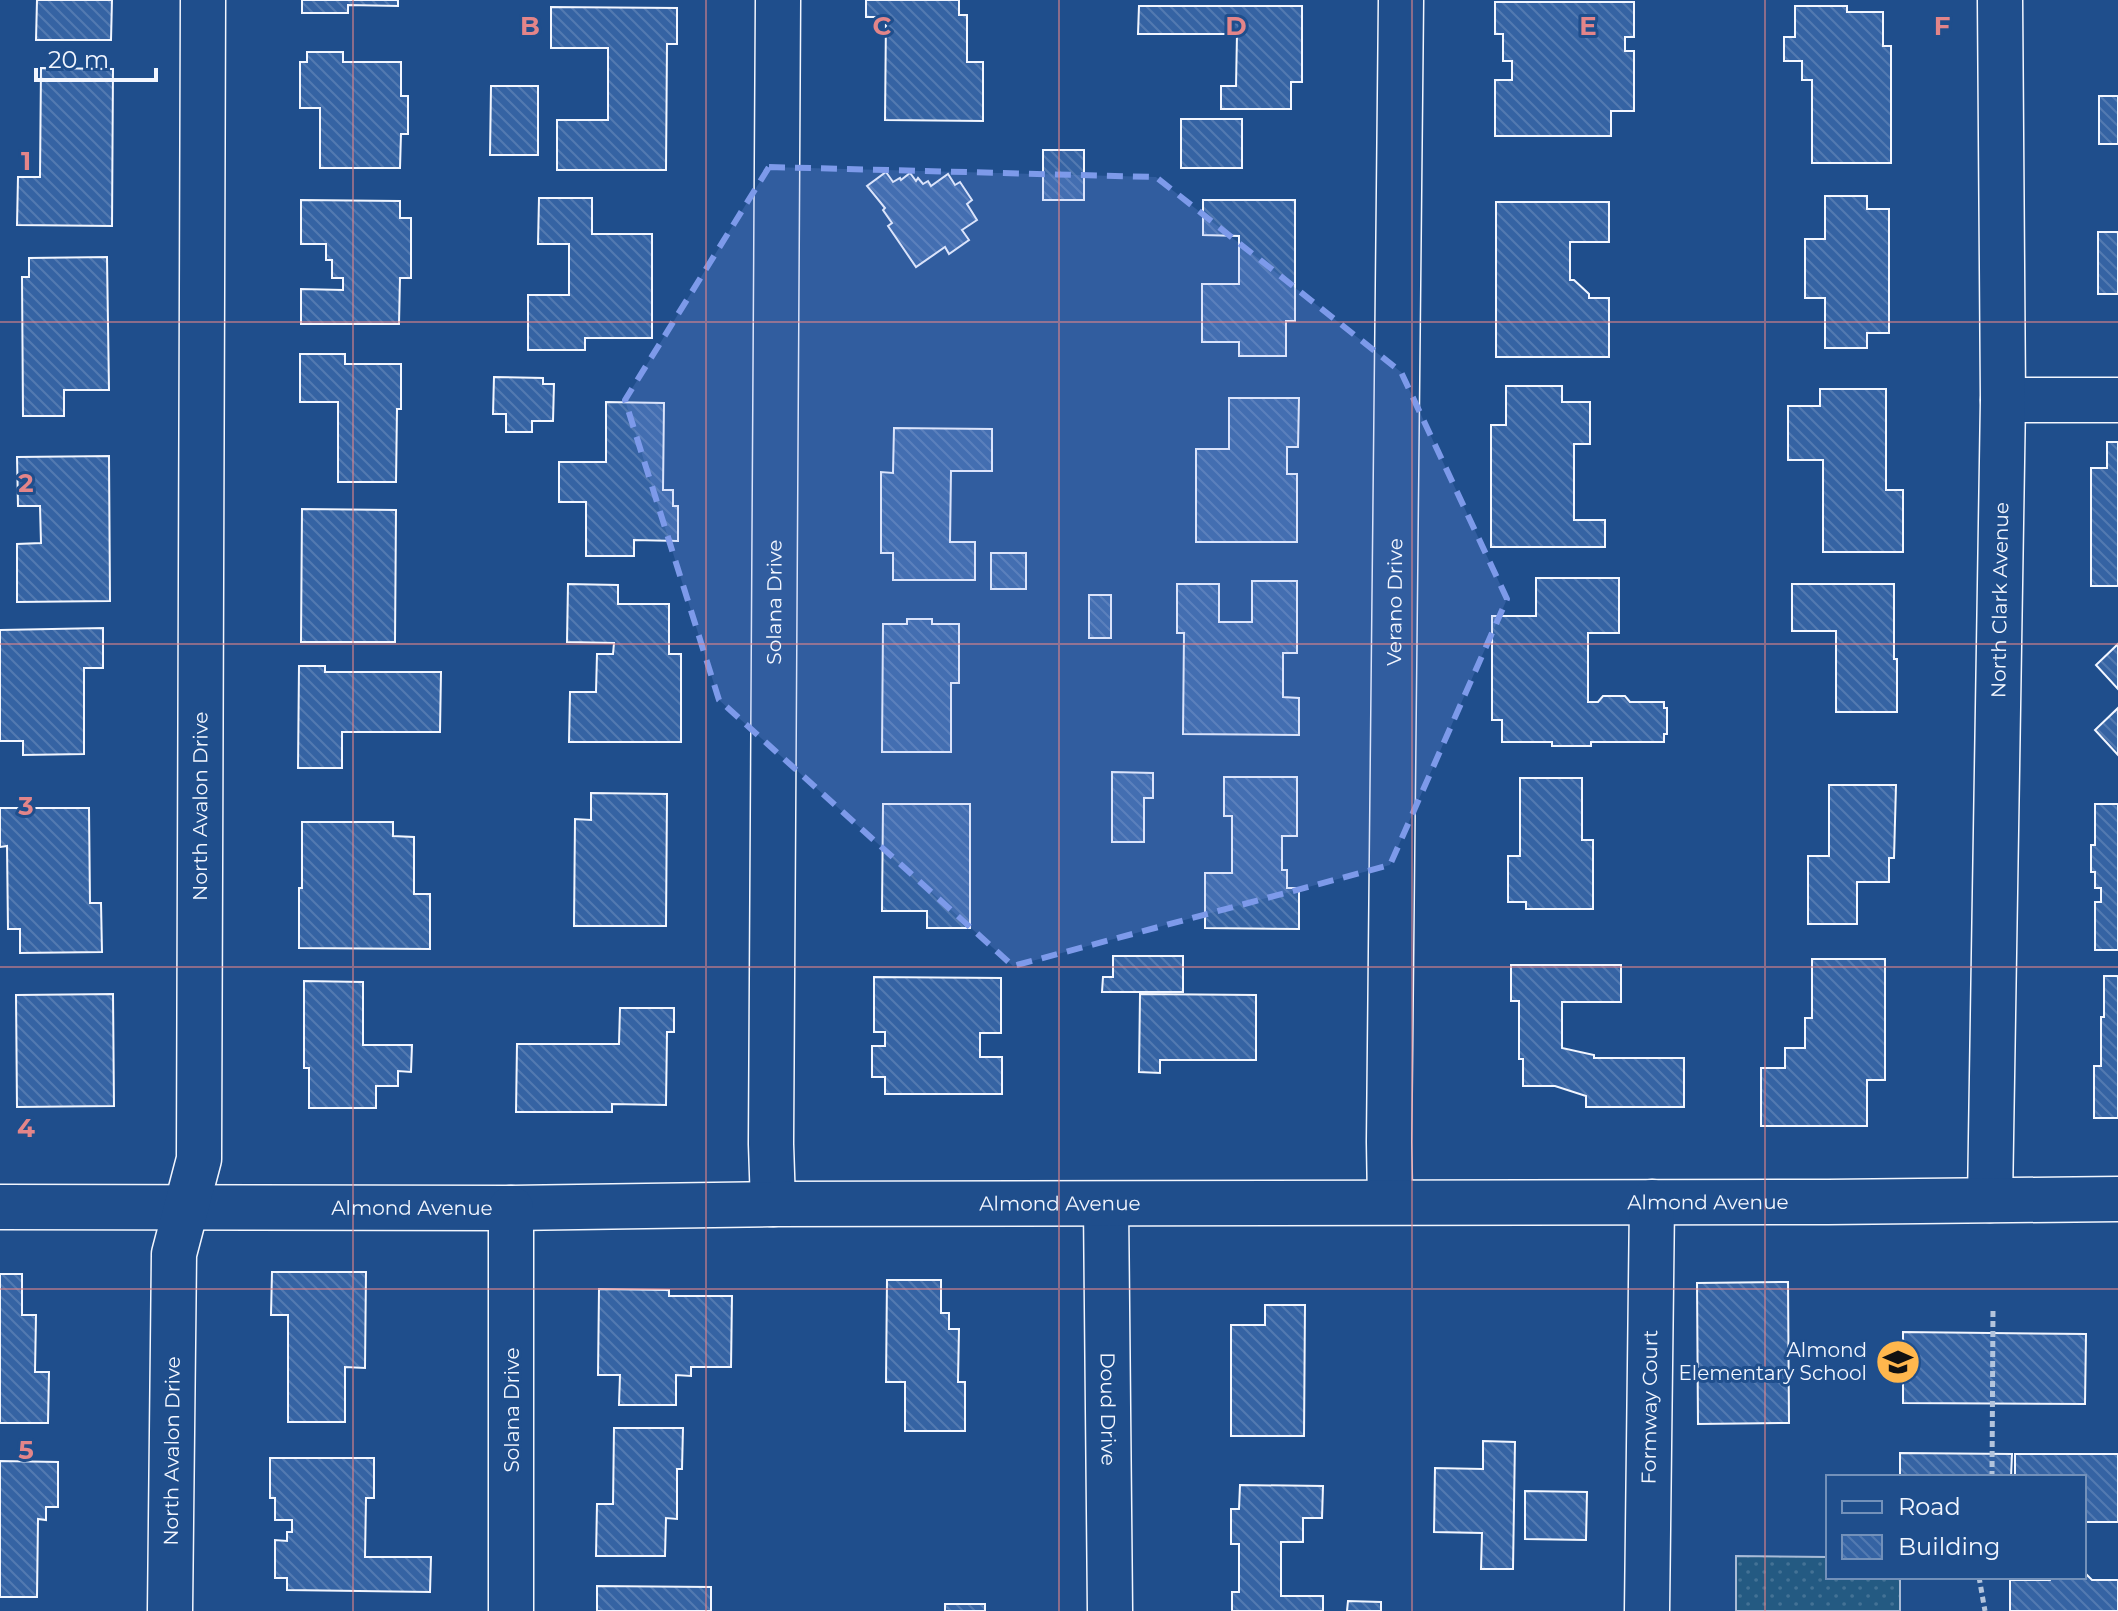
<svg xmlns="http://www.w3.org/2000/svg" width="2118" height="1611" font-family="Montserrat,sans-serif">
<defs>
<pattern id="park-dots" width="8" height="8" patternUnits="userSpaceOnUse" patternTransform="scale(2)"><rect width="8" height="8" fill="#245a82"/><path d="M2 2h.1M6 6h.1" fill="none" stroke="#447295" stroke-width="1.8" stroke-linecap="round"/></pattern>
<pattern id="building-back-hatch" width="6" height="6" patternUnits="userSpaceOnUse" patternTransform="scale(2)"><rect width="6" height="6" fill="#3563a3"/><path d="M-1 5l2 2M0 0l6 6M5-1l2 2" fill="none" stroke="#537ab1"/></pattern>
</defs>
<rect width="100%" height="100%" fill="#1f4e8c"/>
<path fill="url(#park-dots)" stroke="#a8bbd7" stroke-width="2" d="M1736,1556l92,1v20h72v34h-164z"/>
<g fill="url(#building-back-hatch)" stroke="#f2f6ff" stroke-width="2">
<path d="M37,0h75l-1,40h-75z"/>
<path d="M302,0h96v6l-50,-1v8h-46z"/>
<path d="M866,0h93v15h8v47h16v59l-98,-1 1,-103h-20z"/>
<path d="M1495,2h139v35h-9v14h9v60h-23v25h-116v-56h17v-19h-9v-27h-8z"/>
<path d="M1139,6h163v76h-11v27h-70v-23h15l1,-52h-99z"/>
<path d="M1795,6h52v6h36v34h8v117h-79v-83h-10v-19h-18v-24h11z"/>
<path d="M551,7l126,1v36h-10l-1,126h-109v-50h51v-72h-57z"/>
<path d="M307,52h36v10h58v34h7v38h-7l-1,34h-80v-60h-20v-46h7z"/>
<path d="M41,68l72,1 -1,157 -95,-1 1,-48h22z"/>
<path d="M491,86h47v69h-48z"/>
<rect x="2099" y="96" width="19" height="48"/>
<rect x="1181" y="119" width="61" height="49"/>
<rect x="1043" y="150" width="41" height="50"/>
<path d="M886,172l7,10 7,-4 1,2 9,-7 6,8 2,-3 5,6 5,-3 3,5 17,-12 7,11 5,-3 12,18 -5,4 10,16 -15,10 7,10 -20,14 -4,-7 -29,20 -28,-41 4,-3 -9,-13 2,-2 -18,-22z"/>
<path d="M1825,196h42v13h22v124h-22v15h-42v-50h-20v-59h20z"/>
<path d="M539,198h53v36h60v104h-67v12h-57v-55h41v-51h-31z"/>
<path d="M301,200l99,1v17h11v60h-11l-1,46h-98v-35l42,1v-12h-11v-18h-6v-16h-25z"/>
<path d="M1203,200h92v121h-9v35h-47v-14h-37v-58h37v-48l-36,-1z"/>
<path d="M1496,202h113v40h-39v38h4l15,14v4h20v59h-113z"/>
<rect x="2098" y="232" width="20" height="62"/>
<path d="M107,257l2,133h-45v26h-41l-1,-139h7v-19z"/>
<path d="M300,354h45v10h56v45h-4l-1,73h-58v-80h-38z"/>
<path d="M494,377l49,1v6h11l-1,37h-21v11h-26v-18h-13z"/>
<path d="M1506,386h56v16h28v42h-16v76h31v27h-114v-122h15z"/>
<path d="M1820,389h66v101h17v62h-80v-92h-35v-54h32z"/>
<path d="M1229,398h70l-1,49h-11v27h10v68h-101v-93h33z"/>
<path d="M606,402l58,1 -1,87h10v16h5v35l-44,-1v16h-48v-54h-27v-40h47z"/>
<path d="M894,428l98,1v42h-41l-1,71h25v38h-82v-27h-12v-81l12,1z"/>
<path d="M2107,442h11v144h-27v-118h16z"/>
<path d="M109,456l1,145 -93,1v-58l24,-1 -1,-37h-22l-1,-49z"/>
<path d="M302,509l94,1 -1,132h-94z"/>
<rect x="991" y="553" width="35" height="36"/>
<path d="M1536,578h83v55h-31v69h10l5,-6h22l5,6h34v6h3v26h-3v8h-73v4h-39v-4h-50v-22h-10v-104h44z"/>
<path d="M1252,581h45v72h-14v44l16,1v37l-116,-1 1,-101h-7v-49h42v38h33z"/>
<path d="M568,584l50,1v19h51v50h12v88h-112l1,-50h26l1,-38h16l1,-11 -47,-1z"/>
<path d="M1792,584h102v75h3v53h-61v-81h-44z"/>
<rect x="1089" y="595" width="22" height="43"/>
<path d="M907,619h25v5h27v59h-8v69h-69l1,-128h24z"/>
<path d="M103,628v40h-19v86l-61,1v-14h-23v-111z"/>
<path d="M2118,644v45l-22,-24z"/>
<path d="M299,666h26v6h116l-1,60h-98v36h-44z"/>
<path d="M2118,708v47l-23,-25z"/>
<path d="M1112,772l41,1v25h-9v44h-32z"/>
<path d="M1224,777h73v59h-15v34h5v18h12v41l-94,-1v-55h27v-57h-8z"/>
<path d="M1520,778h62v62h11v69h-67v-7h-18v-46h12z"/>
<path d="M1829,785h67l-2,73h-5v24h-32v42h-49v-68h21z"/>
<path d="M591,793l76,1 -1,132h-92l1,-107 16,1z"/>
<path d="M883,804h87v124h-43v-17h-45z"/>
<path d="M2095,804h23v146h-23v-48h6v-14h-6v-16h-4v-27h4z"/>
<path d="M0,808h89l1,95h11l1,49 -82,1v-24h-12l-1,-83 -7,1z"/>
<path d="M302,822h91v14l21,1v57h16v55l-131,-1v-60h3z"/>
<path d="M1113,956h70v36h-81l1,-15h10z"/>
<path d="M1812,959h73v121h-18v46h-106v-58h24v-20h20v-30h7z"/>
<path d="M1511,965h110v37h-59v46l32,7v3h90v49h-98v-11l-31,-10h-32v-27h-4v-58h-8z"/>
<path d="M2104,976h14v142h-24v-52h7v-49h3z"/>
<path d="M874,977l127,1v55h-21v24h22v37h-117v-17h-13v-31h13v-14h-11z"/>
<path d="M304,981l59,1v63h49l-1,27 -13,-1v15h-22v22h-67v-40h-5z"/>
<path d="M113,994l1,112 -97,1 -1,-112z"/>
<path d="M1140,994l116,1v65h-96v13l-21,-1z"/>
<path d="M620,1008h54v24h-7l-1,73 -54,-1v8h-96l1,-68h102z"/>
<path d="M272,1272h94l-1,96 -20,-1v55h-57v-107h-17z"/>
<path d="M0,1274h22v41h14l-1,57h14l-1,51h-48z"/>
<path d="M887,1280h54v33h8v16h10l-1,53h7v49h-60v-49h-19z"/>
<path d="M1788,1282l1,141 -91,1 -1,-141z"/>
<path d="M599,1289l70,1v6h63l-1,71h-40v9l-15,-1v30h-57l1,-30h-22z"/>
<path d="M1265,1305h40l-1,131h-73v-111h34z"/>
<path d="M1903,1332l183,2 -1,70 -182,-1z"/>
<path d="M614,1428h69l-1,41h-5v50l-11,-1 -1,38h-69l1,-52h16z"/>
<path d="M1483,1441l32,1 -2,127h-32l1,-36 -48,-1 1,-64 48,1z"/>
<path d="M1900,1453l112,1 -1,23h-111z"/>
<path d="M2015,1454h103v68h-34v-45h-69z"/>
<path d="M270,1458h104v40h-8l-1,59h66l-1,35 -143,-2v-12h-12v-38l12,1v-9h5v-12h-17v-22h-5z"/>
<path d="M0,1461l58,1v45h-12v13l-8,-1 -1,78h-37z"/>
<path d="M1240,1485l83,1 -1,32h-19v24h-22v54h42v15h-91v-19h7v-48h-8v-35h8z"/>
<path d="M1525,1491l62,1 -1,48 -61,-1z"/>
<path d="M2084,1572l8,8h26v31h-108v-31h40l2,-3h32z"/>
<path d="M597,1586l114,1v24h-114z"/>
<path d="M1348,1601l33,1v9h-34z"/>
<rect x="945" y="1604" width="40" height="7"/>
</g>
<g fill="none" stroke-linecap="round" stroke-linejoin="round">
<g stroke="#f2f6ff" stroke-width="47">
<g id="minor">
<path d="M2003,400h115"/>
<path id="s1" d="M1990,1200l13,-800 -3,-400"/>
<path id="s2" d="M1390,1202l-1,-60 12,-1142"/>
<path id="s3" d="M773,1204l-2,-60 7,-1144"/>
<path id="s4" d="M1106,1205l4,406"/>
<path id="s5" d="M0,1207l511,1 262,-4 1055,-2 290,-3"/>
<path d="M511,1208v403"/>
<path id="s6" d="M170,1611l4,-357 25,-95 4,-1159"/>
<path id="s7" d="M1647,1611l5,-409"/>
</g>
</g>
<g stroke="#b3c4dc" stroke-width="5" stroke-dasharray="6 4" stroke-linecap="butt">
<path d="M1992,1477l1,-169"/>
<path d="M1979,1577l6,34"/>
</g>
<use href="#minor" stroke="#1f4e8c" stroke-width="44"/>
</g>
<path fill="#7d9aea" fill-opacity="0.2" stroke="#7d9aea" stroke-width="6" stroke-dasharray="16 10" stroke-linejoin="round" d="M769,167l387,10 245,195 106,227 -117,266 -377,101 -294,-266 -94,-300z"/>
<path fill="none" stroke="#e38589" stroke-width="2" stroke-opacity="0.55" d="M353,0v1611M706,0v1611M1059,0v1611M1412,0v1611M1765,0v1611M0,322h2118M0,644h2118M0,967h2118M0,1289h2118"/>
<defs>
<g id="school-disc" transform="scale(2.3)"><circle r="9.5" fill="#ffb74d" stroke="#1f4e8c"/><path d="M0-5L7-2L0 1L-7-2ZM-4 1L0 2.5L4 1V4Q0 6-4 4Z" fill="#111"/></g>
</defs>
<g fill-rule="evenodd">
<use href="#school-disc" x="1898" y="1362"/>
</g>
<g text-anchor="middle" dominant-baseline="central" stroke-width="6" stroke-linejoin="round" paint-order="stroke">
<g font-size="20" fill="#f2f6ff" stroke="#1f4e8c">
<text stroke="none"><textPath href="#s1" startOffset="600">North Clark Avenue</textPath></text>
<text stroke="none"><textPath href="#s2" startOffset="600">Verano Drive</textPath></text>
<text stroke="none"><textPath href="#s3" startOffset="602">Solana Drive</textPath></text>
<text stroke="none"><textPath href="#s6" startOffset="808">North Avalon Drive</textPath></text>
<text stroke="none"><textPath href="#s5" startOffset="1708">Almond Avenue</textPath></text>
<text stroke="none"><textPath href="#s5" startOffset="1060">Almond Avenue</textPath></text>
<text stroke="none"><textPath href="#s5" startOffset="412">Almond Avenue</textPath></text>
<text stroke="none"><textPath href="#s7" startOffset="204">Formway Court</textPath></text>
<text stroke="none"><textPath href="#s4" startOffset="204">Doud Drive</textPath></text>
<text transform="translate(512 1410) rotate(-90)">Solana Drive</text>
<text stroke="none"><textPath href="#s6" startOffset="160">North Avalon Drive</textPath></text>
</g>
<g font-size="20" fill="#f2f6ff" stroke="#1f4e8c" text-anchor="end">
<text x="1867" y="1350">Almond<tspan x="1867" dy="23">Elementary School</tspan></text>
</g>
</g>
<g font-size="26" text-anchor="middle" font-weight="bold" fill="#e38589" stroke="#1f4e8c" stroke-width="6" stroke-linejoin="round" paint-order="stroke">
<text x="530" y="35">B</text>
<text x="882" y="35">C</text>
<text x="1236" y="35">D</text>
<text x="1588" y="35">E</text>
<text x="1942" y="35">F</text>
<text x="26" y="170">1</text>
<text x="26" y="492">2</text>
<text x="26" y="815">3</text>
<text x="26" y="1137">4</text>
<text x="26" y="1459">5</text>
</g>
<rect x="1826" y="1475" width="260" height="104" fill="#1f4e8c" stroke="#7391ba" stroke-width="2"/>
<rect x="1842" y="1501" width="40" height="12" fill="#1f4e8c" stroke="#7391ba" stroke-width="2"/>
<text x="1898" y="1515" font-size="24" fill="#f2f6ff">Road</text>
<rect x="1842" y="1535" width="40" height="24" fill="url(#building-back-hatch)" stroke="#7391ba" stroke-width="2"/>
<text x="1898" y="1555" font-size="24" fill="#f2f6ff">Building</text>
<path d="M36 68v12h120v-12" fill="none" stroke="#f2f6ff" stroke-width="4"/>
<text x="48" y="68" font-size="24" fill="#f2f6ff" stroke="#1f4e8c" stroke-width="6" paint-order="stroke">20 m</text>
</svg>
